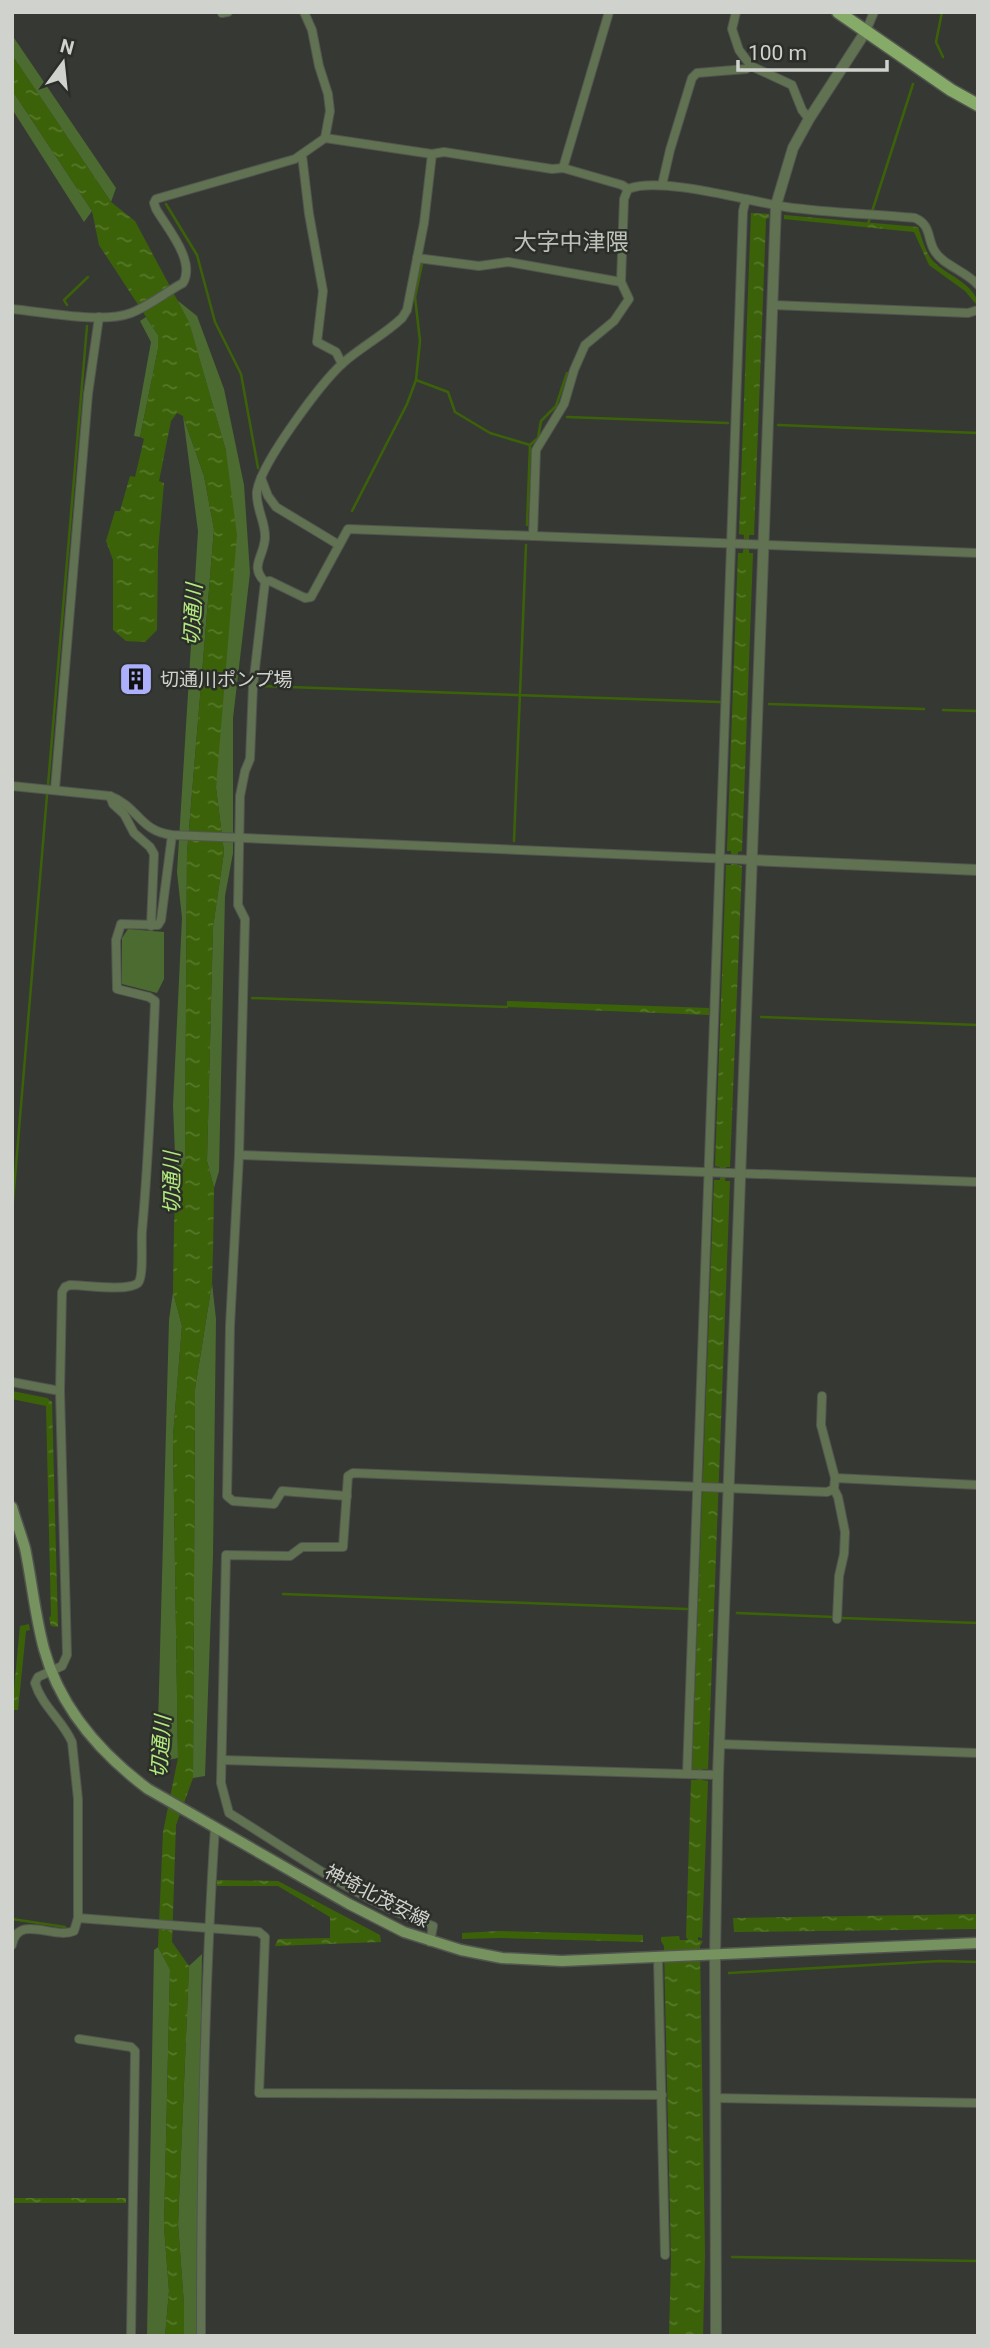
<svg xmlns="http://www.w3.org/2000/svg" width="990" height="2348" font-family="Roboto,'Noto Sans JP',sans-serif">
<defs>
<pattern id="water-ripples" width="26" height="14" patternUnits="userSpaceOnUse" patternTransform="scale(1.75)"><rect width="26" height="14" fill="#3c6209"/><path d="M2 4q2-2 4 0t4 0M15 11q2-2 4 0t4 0" fill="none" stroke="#57782c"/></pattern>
</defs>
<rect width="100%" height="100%" fill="#363933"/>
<g fill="#4c6b30">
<path d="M12,35l104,153 -5,14 -99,-147z"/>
<path d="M12,90l80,121 -8,11 -72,-113z"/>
<path d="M177,300l20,16 27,73 20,96 6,88 -17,145v135l-8,43 -6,275 -5,17 -7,-27 6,-234 11,-75 -8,-64 10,-337 -37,-128z"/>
<path d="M146,317l12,18v14l-18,88 -6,-1 17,-94 -11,-21z"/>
<path d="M183,416l21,60 10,53 -27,324 -2,309 -9,16 -3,-72 9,-188 -5,-46 21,-341z"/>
<path d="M128,929l36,3v47l-7,14 -35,-9v-46z"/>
<path d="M212,1283l4,36 -3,236 -8,221 -12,2 2,-389z"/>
<path d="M173,1292l9,34 -9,110 5,322 -21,4 12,-442z"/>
<path d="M158,1947l12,22 -6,258 5,64 -4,45h-18l7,-386z"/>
<path d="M202,1954l-6,382h-12v-31l-6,-81 11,-258z"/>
</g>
<g fill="url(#water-ripples)">
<path d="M12,55l99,147 24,19 54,101 37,129 11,84 -21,253 8,64 -11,75 -6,234 7,27 -1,62 -1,33 -17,106 -2,389 -17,47 -4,117 17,24 -11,258 6,81v31h-19l4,-45 -5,-64 6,-257 -12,-23 5,-115 15,-74 -5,-322 9,-110 -9,-34 1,-65 2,-49 9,-16 2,-308 27,-325 -10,-53 -21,-60 -6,-3 -6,8 -12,60 5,2 -6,68 -1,79 -12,12 -19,-1 -13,-11v-70l-7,-19 9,-30h5l10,-35 5,1 9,-38 -4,-2 18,-88v-14l-59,-90 -7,-34 -80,-121z"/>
<path d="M751,213l18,1v4l-3,1 -12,316h-5v18h4l-11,298 -4,1 -1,13 5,1 -12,301h-4l-1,14h5l-22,588h-6v11l6,1 -6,157 -4,-1v3l5,1 -3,5 5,309 -2,81h-34l2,-78 -7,-312 -3,-5v-4l18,-1 1,4h8l-2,-3 5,-157h6l1,-11h-6l22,-589h6v-13l-5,-1 11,-301h5v-14h-4l11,-298h5l1,-18 -5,-1z"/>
<path d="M784,215l134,12c4,11 8,28 16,35 14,14 39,21 44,41l-2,1 -11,-13 -36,-26 -15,-33 -130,-13z"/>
<path d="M507,1001l202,7v7l-202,-8z"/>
<path d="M12,1391l35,7 5,4 6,225 -7,-1 -2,-8 2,-2 -5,-210 -34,-7z"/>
<path d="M29,1624l1,6 -4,1 -8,79h-6l8,-84z"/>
<path d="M217,1880l61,1 102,54 1,7 -106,4 3,-7 52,-1v-21l-52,-31h-61z"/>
<path d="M978,1914v15l-244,3 -1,-14z"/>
<path d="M500,1931l143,4v7l-143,-4 -38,1v-6z"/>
<rect x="12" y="2198" width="114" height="5"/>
</g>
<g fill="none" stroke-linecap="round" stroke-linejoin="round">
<g stroke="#3c6209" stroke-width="2.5">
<path d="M942,12l-6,30 7,15"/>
<path d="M166,204l31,51 18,67 26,52 17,94"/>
<path d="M868,224l45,-140"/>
<path d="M422,264l-7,33 5,44 -4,39 32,12 7,20 35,21 40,12 -3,80"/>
<path d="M67,305l-3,-5 24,-23"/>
<path d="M567,417l161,6"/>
<path d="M778,425l200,8"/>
<path d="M530,445l8,-7 3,-17 15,-15 11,-33"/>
<path d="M352,511l55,-107 9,-24"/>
<path d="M260,686l460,16"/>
<path d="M769,704l155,5"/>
<path d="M943,710l35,1"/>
<path d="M48,785l39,-459"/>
<path d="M514,841l12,-296"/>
<path d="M252,998l255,9"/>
<path d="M761,1017l217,8"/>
<path d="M12,1213l35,-418"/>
<path d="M283,1594l404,15"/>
<path d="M737,1613l96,4"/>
<path d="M842,1618l136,5"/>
<path d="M12,1919l53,8"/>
<path d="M729,1973l211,-12 38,1"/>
<path d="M732,2257l246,4"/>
</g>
<g stroke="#52554f" stroke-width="10">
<g id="minor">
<path d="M736,12l-4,17 7,21 12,16 41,19 10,25 7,9"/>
<path d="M222,13l6,-1"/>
<path d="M866,31l8,-19"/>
<path d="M325,138l107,16 12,-2 108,17 11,-1 59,17 6,4"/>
<path d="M432,154l-8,69 -17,87 -5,8c-18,17 -41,29 -59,45 -22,20 -82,100 -86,128 -2,16 9,31 8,47 -1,19 -16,28 0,44l5,-1 35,17 6,-1 37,-68 630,24"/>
<path d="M302,155l7,59 14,77 -6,51 19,10 6,12"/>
<path d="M563,168l46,-156"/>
<path d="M662,185l8,-35 22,-72 5,-5 49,-4 5,-3"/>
<path d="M628,189c33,-13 119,12 158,18 43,6 87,7 129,11 16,7 12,19 19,32 8,15 32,21 44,35"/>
<path d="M417,258l62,8 29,-4 113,20"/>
<path d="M773,305l195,8 10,-3"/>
<path d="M12,309c32,3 90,15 119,4 18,-7 35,-21 52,-30 13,-22 -16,-55 -27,-74l-2,-6 2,-4 139,-40 30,-21 5,-27 -2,-17 -9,-28 -7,-36 -8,-18"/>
<path d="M261,478l7,18 8,11 63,38"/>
<path d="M533,536l3,-86 28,-46 10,-34 11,-25 29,-24 15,-22 -8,-17 3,-83 4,-10"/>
<path d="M265,582l-12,104 -3,73 -5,12 -5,25 -2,109 7,14 -6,236 -9,171 -3,170 6,5 41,3 8,-13 65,5"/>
<path d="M12,786l98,10c29,11 29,35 62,39l581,25"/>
<path d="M55,789l33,-395 11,-77"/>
<path d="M110,796l3,8 11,10 10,19 16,14 4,7 -3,72"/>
<path d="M239,1155l739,27"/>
<path d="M12,1382l48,9"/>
<path d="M822,1396l-1,29 14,53"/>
<path d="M834,1489l4,8 7,35 -1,22 -5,22 -2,43"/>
<path d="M719,1744l259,9"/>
<path d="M222,1760l496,15"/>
<path d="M687,1774l56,-1563 3,-12"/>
<path d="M78,1918l181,14 6,5 -6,156 403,2"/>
<path d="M430,1942l3,-16c-73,-24 -139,-73 -204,-113l-8,-30 5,-228 64,1 12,-9h41l5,-71 5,-3 474,19 7,-3 1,-11 143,7"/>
<path d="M12,1945c6,-32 42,-5 62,-14l4,-13v-119l-6,-57c-9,-21 -30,-36 -37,-59l3,-6 24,-11 5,-11 -7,-264 2,-99 3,-5 5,-2c14,0 58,7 68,-2 6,-6 3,-42 4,-52 7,-76 10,-153 13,-230l-6,-4 -32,-8 -1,-49 5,-16 37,1 3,-5 11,-85"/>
<path d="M658,1958l7,297"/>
<path d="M79,2039l52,8 4,4 -4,285"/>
<path d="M715,2098l263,5"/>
<path d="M201,2336c0,-170 3,-340 14,-509"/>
</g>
</g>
<g stroke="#52554f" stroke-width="12">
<g id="tertiary">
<path d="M753,860l225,10"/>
<path d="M716,2336l-1,-380 3,-181 58,-1570 17,-57 16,-29 57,-88"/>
</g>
</g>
<g stroke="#52554f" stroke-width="13">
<path id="secondary" d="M12,1507c4,14 9,27 13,41 7,34 10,68 19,101 16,59 56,104 104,140l201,115 55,28 57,18 41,8 60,3 416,-18"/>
</g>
<g stroke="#52554f" stroke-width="15">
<path id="primary" d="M838,12l113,78 27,15"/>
</g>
<use href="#minor" stroke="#607251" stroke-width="8"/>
<use href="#tertiary" stroke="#607251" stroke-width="10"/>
<use href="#secondary" stroke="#76925e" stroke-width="10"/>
<use href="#primary" stroke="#86aa67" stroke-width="12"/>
</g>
<defs>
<g id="building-square" transform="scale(1.75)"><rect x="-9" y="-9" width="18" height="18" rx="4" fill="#acaffb" stroke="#2c2f29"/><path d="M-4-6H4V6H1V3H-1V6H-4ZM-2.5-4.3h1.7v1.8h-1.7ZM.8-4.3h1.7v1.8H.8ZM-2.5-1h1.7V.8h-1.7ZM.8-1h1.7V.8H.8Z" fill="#111"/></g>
</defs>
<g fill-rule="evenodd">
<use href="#building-square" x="136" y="679"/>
</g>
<g text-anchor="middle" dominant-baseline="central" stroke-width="5" stroke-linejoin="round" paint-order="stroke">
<g font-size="19" fill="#d0d2ce" stroke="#2c2f29" text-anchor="start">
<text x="160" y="679">切通川ポンプ場</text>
</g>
<g font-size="19" fill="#d0d2ce" stroke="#2c2f29">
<text transform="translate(377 1896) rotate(27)">神埼北茂安線</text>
</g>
<g font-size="21" font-style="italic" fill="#b2ea7f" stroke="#2c2f29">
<text transform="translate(193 615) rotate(-87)">切通川</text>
<text transform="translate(172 1183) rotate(-90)">切通川</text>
<text transform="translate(161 1747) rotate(-86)">切通川</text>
</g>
<g font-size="23" fill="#bcc1b9" stroke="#2c2f29">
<text x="571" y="242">大字中津隈</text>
</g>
</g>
<rect width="990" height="2348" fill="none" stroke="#d0d2ce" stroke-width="28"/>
<g transform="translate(63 63) rotate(15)" stroke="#2c2f29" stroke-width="5" paint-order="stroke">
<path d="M0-5L12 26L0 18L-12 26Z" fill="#d0d2ce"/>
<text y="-10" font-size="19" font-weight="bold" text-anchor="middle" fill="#d0d2ce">N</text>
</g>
<path d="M738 60v10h149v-10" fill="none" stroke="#d0d2ce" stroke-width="3.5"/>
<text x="748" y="60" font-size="21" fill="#d0d2ce" stroke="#2c2f29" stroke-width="5" paint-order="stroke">100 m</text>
</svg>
